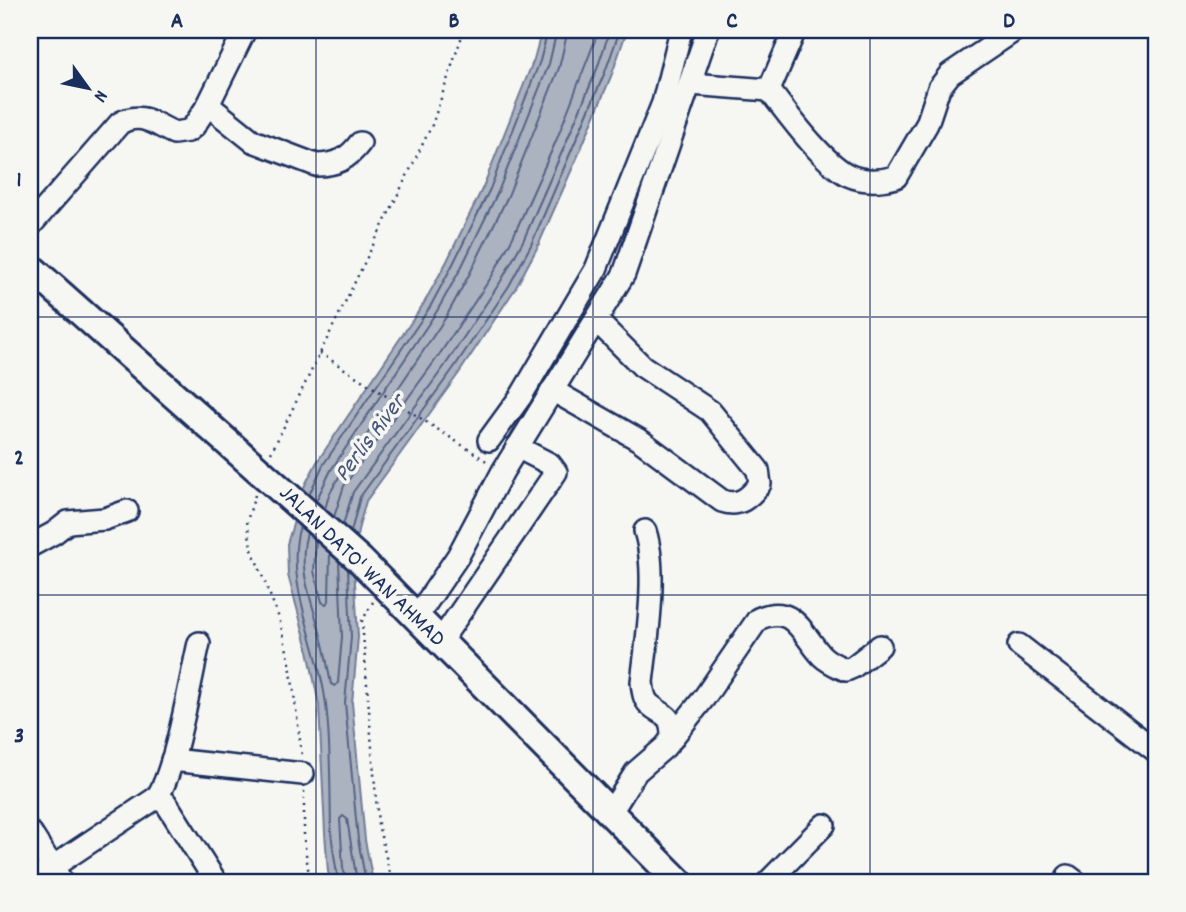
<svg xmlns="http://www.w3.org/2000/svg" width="1186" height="912" font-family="Dekko,sans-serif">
<rect width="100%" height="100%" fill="#f6f6f2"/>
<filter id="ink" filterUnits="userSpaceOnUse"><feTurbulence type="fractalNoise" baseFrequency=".0143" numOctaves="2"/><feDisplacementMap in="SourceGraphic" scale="14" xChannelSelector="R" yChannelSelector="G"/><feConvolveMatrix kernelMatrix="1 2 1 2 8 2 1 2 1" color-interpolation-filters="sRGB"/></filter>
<g filter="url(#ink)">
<path fill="#abb2c0" stroke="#717e99" stroke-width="2" d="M542,30h85l-15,44 -32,77 -43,97 -22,41 -56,84 -93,128 -8,29 -4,36 4,71 -6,66 13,137 8,42h-41l-4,-10 -3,-39 -6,-128 -12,-60 -19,-70 -1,-31 18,-59 12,-23 107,-159 23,-42 36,-74 51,-128z"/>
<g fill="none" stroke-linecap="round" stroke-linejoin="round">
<g stroke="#556385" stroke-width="2">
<path d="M309,495l14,-30 107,-158 23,-43 37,-75 50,-128 8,-31"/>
<path d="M316,501l15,-31 106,-159 24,-43 37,-76 51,-128 8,-34"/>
<path d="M325,509l4,-14 11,-20 106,-158 24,-44 38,-77 51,-128 9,-38"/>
<path d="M334,517l10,-31 93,-128 55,-82 21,-39 43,-96 43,-111"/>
<path d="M343,525l10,-33 93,-128 55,-83 22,-40 42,-96 32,-76 13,-39"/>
<path d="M300,526c-17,56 20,121 26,179 5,41 4,83 5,124 1,18 5,36 7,53"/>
<path d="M351,532l9,-35 93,-128 56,-83 22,-41 74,-173 15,-42"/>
<path d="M307,533c-11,37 7,72 15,107 4,15 6,29 9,44l4,2 3,-3 4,-46 -3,-76"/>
<path d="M316,540l-2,31 8,31 4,2 3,-3 1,-48"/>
<path d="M348,569l3,68 -6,66 13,137 8,42"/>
<path d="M347,882l-4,-14 -3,-49 3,-3 4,3 10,63"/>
</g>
<g stroke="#1b2f5e" stroke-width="26">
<g id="minor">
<path d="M691,84l78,6c18,23 53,72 79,85 15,7 33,6 48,2l31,-53 12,-36 11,-14 65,-44"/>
<path d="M769,90l26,-60"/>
<path d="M208,105l45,36 63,24c20,0 32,-6 44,-22"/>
<path d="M30,226l90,-103c20,-12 35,1 54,10l14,-2 6,-5 14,-21 37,-75"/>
<path d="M552,390l89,51 81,60c17,6 27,-3 38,-17l-2,-14 -48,-59 -68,-45 -46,-46"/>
<path d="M489,440l32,-44 75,-127 67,-166 18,-73"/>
<path d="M645,531c13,40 2,108 -3,151 1,7 1,16 7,22 16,14 23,8 23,35"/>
<path d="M30,546l24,-13 14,-11 37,-3 22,-8"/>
<path d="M416,618l42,-62 45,-85 121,-197 84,-244"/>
<path d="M440,642l116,-170 -6,-8 -33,-17"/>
<path d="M1019,645l137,106"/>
<path d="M172,760l131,14"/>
<path d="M156,798l10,5 50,79"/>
<path d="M611,812l25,-40 29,-25 39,-49 54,-79c36,-16 43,14 64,37 6,6 15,10 24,14l7,-3 27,-21"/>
<path d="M30,832l32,50"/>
<path d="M1068,876l8,6"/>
<path d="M30,882l126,-84c19,-23 35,-122 43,-155"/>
<path d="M768,882l56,-57"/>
</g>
</g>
<g stroke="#1b2f5e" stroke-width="32">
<path id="major" d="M30,267l330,293 319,322"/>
</g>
<g stroke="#1b2f5e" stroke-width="2.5" stroke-dasharray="2 5" stroke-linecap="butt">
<path d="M320,353l168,109"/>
<path d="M271,453l161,-328 32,-95"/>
<path d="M255,495l-8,26 4,26 28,71 11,45 12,93"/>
<path d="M373,602l-11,19 16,203 14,58"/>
<path d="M304,791v49l6,42"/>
</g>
<use href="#minor" stroke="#f6f6f2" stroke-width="21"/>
<use href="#major" stroke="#f6f6f2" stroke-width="26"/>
</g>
</g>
<path fill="none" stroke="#1b2f5e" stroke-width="2" stroke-opacity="0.55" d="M316,30v852M593,30v852M870,30v852M30,317h1126M30,595h1126"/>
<g text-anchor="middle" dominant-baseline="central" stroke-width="7" stroke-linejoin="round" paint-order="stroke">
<g font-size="23" fill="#1b2f5e" stroke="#f6f6f2">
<text transform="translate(361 567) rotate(44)">JALAN DATO' WAN AHMAD</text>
</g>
<g font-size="24" font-style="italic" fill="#46567b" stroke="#f6f6f2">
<text transform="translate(371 439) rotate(-53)">Perlis River</text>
</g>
</g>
<rect width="1186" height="912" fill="none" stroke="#f6f6f2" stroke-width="77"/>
<g transform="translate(88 88) rotate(123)" stroke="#f6f6f2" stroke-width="5" paint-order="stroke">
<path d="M0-5L12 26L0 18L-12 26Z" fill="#1b2f5e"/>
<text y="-10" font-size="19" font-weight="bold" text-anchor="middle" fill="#1b2f5e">N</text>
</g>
<rect x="38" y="38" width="1110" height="836" fill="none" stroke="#1b2f5e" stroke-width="2.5"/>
<g font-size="23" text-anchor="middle" font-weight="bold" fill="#1b2f5e">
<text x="177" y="27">A</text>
<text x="454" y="27">B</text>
<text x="732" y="27">C</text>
<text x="1009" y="27">D</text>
<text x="19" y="186">1</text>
<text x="19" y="464">2</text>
<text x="19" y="742">3</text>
</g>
</svg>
